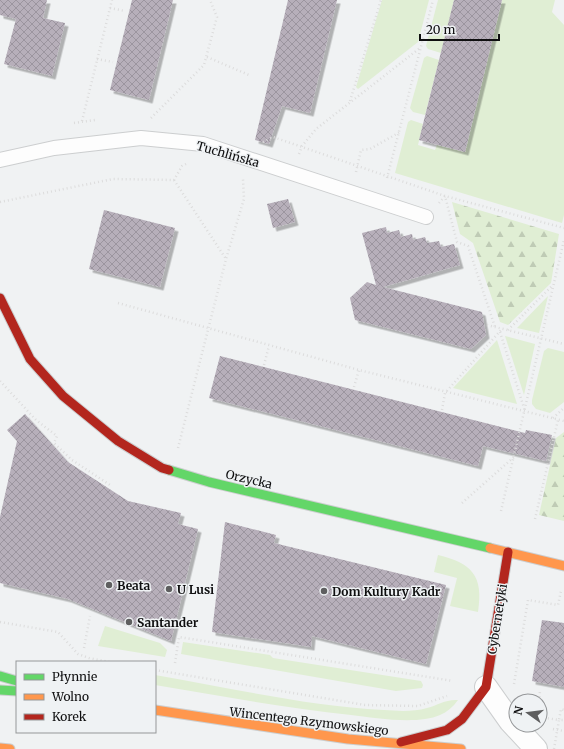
<svg xmlns="http://www.w3.org/2000/svg" width="564" height="749" font-family="Merriweather,serif">
<defs>
<pattern id="forest-firs" width="22" height="20" patternUnits="userSpaceOnUse"><rect width="22" height="20" fill="#e0eed4"/><path d="M5 1l3.5 6h-7zM16 11l3.5 6h-7z" fill="#bfcbb5"/></pattern>
<pattern id="building-cross-hatch" width="8" height="8" patternUnits="userSpaceOnUse"><rect width="8" height="8" fill="#b7afba"/><path d="M0 0l8 8M0 8l8-8" fill="none" stroke="#9c959f"/></pattern>
<filter id="shadow"><feDropShadow dx="3.5" dy="3.5" stdDeviation="0" flood-color="#0004"/></filter>
</defs>
<rect width="100%" height="100%" fill="#f0f2f3"/>
<g fill="#e0eed4">
<path d="M382,0h47l-11,42 -60,47 -2,-2z"/>
<path d="M438,0h16l-13,53 -13,-4 -2,-3z"/>
<path d="M502,0h53l-3,12 12,13v190l-2,8 -167,-50 13,-51 3,-2 12,4 -5,21 17,5 2,-5 28,7z"/>
<path d="M427,56l12,4 -14,55 -12,-3 -3,-4 14,-50z"/>
<path d="M548,296l-9,37 -22,-5z"/>
<path d="M505,336l30,8 -11,51z"/>
<path d="M497,340l20,64 -64,-16z"/>
<path d="M548,348l16,4v50l-14,11 -14,-4 -4,-5v-4l12,-49z"/>
<path d="M438,555c33,8 46,20 40,57l-28,-6 7,-28 -23,-6z"/>
<path d="M105,626l55,17 7,7 -2,7 -67,-11z"/>
<path d="M183,642l87,13 3,3 148,23 2,4 -1,3 -26,3 -215,-37z"/>
<path d="M155,675c76,13 152,31 229,35 14,1 29,2 43,-2 11,-3 19,-9 31,-8 -5,7 -11,12 -18,15 -22,10 -65,3 -89,0 -65,-7 -131,-19 -196,-30z"/>
</g>
<g fill="url(#forest-firs)">
<path d="M452,202l107,32 -8,49 -43,42 -8,-3 -27,-79 -13,-9z"/>
<path d="M564,432v89l-25,-6 17,-77z"/>
</g>
<g fill="url(#building-cross-hatch)" filter="url(#shadow)">
<path d="M0,0h47l-4,18 22,5 -13,53 -48,-12 12,-45 -16,-4z"/>
<path d="M132,0h41l-24,100 -39,-10z"/>
<path d="M288,0h49l-27,113 -28,-7 -13,38 -14,-4z"/>
<path d="M454,0h48l-37,152 -46,-12z"/>
<path d="M288,199l7,23 -22,6 -6,-24z"/>
<path d="M104,210l71,18 -15,59 -71,-18z"/>
<path d="M386,227l1,6 12,-3 2,7 11,-3 1,6 12,-3 2,6 12,-2 2,6 13,-3 6,21 -77,22 99,25 4,23 -15,14 -116,-29 -5,-22 17,-16 9,3 -14,-52z"/>
<path d="M220,356l305,77 1,-3 26,5 -6,26 -63,-15 -5,20 -269,-68z"/>
<path d="M25,414l43,48 60,39 53,12 -3,11 20,5 -27,112 -103,-42 -68,-16v-66l17,-76 -10,-11z"/>
<path d="M225,522l51,13 -2,8 172,42 -20,79 -114,-28 -1,11 -99,-15z"/>
<path d="M542,620l22,3v64l-32,-6z"/>
</g>
<g fill="none" stroke-linecap="round" stroke-linejoin="round">
<g stroke="#cccecf" stroke-width="16">
<path id="lane" d="M0,160l54,-12 87,-10 62,6 223,73"/>
</g>
<g stroke="#cccecf" stroke-width="24">
<path id="street" d="M486,687l24,34 26,28"/>
</g>
<g stroke="#cccecf" stroke-width="11">
<g id="fast">
<path d="M169,470l40,12 281,66"/>
<path d="M0,676l17,5"/>
<path d="M0,690l17,1"/>
</g>
</g>
<g stroke="#cccecf" stroke-width="11">
<g id="slow">
<path d="M490,548l74,18"/>
<path d="M155,710l193,29 113,10"/>
<path d="M0,748l10,1"/>
</g>
</g>
<g stroke="#cccecf" stroke-width="11">
<g id="jam">
<path d="M0,298l30,61 33,37 55,45 44,27 7,2"/>
<path d="M401,742l46,-12 15,-11 24,-32 22,-135"/>
</g>
</g>
<g stroke="#dcdcdc" stroke-width="2.5" stroke-dasharray="1 3" stroke-linecap="butt">
<path d="M110,8l15,3"/>
<path d="M207,57l42,18"/>
<path d="M97,59l16,3"/>
<path d="M350,101l31,-101"/>
<path d="M151,118l53,-53 13,-48 -7,-17"/>
<path d="M82,121l30,-121"/>
<path d="M74,123l21,-3"/>
<path d="M263,142l10,-5 172,59 12,46 11,4 27,81"/>
<path d="M299,154l3,-8 14,-17 104,-81"/>
<path d="M356,172l5,-22 9,-1 30,-17"/>
<path d="M387,178l46,-178"/>
<path d="M174,180l52,79"/>
<path d="M0,202l113,-23 61,1 8,-14 4,-2"/>
<path d="M439,203l6,-7 119,32"/>
<path d="M118,303l241,67 205,51"/>
<path d="M487,325l77,19"/>
<path d="M508,330l45,-45"/>
<path d="M500,332l25,79"/>
<path d="M264,365l5,-19"/>
<path d="M0,381l36,39 21,16 -3,7 18,17 38,25"/>
<path d="M354,387l5,-17"/>
<path d="M442,410l3,-17 57,-64"/>
<path d="M553,418l11,-10"/>
<path d="M178,448l48,-189 18,-60 -1,-20"/>
<path d="M462,503l52,-46"/>
<path d="M501,511l63,-271"/>
<path d="M535,519l23,-99"/>
<path d="M0,622l58,10 20,22 11,4 21,4"/>
<path d="M84,648l6,-32"/>
<path d="M175,663l4,-26 274,44"/>
<path d="M155,670l210,35 53,1 29,-10"/>
<path d="M514,684l14,-84 30,5 3,-14"/>
<path d="M539,701l1,-10"/>
<path d="M540,717l19,3 2,-11 3,1"/>
<path d="M553,729l11,2"/>
</g>
<use href="#lane" stroke="#fdfdfd" stroke-width="14"/>
<use href="#street" stroke="#fdfdfd" stroke-width="22"/>
<use href="#fast" stroke="#63d668" stroke-width="9"/>
<use href="#slow" stroke="#ff974d" stroke-width="9"/>
<use href="#jam" stroke="#b3261e" stroke-width="9"/>
<path stroke="#dcdcdc" stroke-width="2.5" stroke-dasharray="1 3" stroke-linecap="butt" d="M554,749l5,-29h5"/>
</g>
<g fill="#5e5e5f" stroke="#eff2f4" stroke-width="1.5">
<circle cx="109" cy="585" r="4"/>
<circle cx="169" cy="589" r="4"/>
<circle cx="324" cy="591" r="4"/>
<circle cx="129" cy="622" r="4"/>
</g>
<g text-anchor="middle" dominant-baseline="central" stroke-width="3" stroke-linejoin="round" paint-order="stroke">
<g font-size="12" fill="#0f0f10" stroke="#eff2f4">
<text transform="translate(228 154) rotate(16)">Tuchlińska</text>
<text transform="translate(249 479) rotate(13)">Orzycka</text>
<text transform="translate(497 619) rotate(-81)">Cybernetyki</text>
<text transform="translate(309 721) rotate(7)">Wincentego Rzymowskiego</text>
</g>
<g font-size="12" font-weight="bold" fill="#0f0f10" stroke="#eff2f4" text-anchor="start">
<text x="117" y="585">Beata</text>
<text x="177" y="589">U Lusi</text>
<text x="332" y="591">Dom Kultury Kadr</text>
<text x="137" y="622">Santander</text>
</g>
</g>
<rect x="16" y="661" width="140" height="72" fill="#eff2f4" stroke="#959799"/>
<rect x="24" y="674" width="20" height="6" fill="#63d668" stroke="#959799"/>
<text x="52" y="681" font-size="12" fill="#0f0f10">Płynnie</text>
<rect x="24" y="694" width="20" height="6" fill="#ff974d" stroke="#959799"/>
<text x="52" y="701" font-size="12" fill="#0f0f10">Wolno</text>
<rect x="24" y="714" width="20" height="6" fill="#b3261e" stroke="#959799"/>
<text x="52" y="721" font-size="12" fill="#0f0f10">Korek</text>
<g transform="translate(528 713) rotate(284)"><circle r="19" fill="#eff2f4" stroke="#959799"/>
<path d="M0-3L7 15L0 10L-7 15Z" fill="#5e5e5f"/>
<text y="-6" font-size="11" font-weight="bold" text-anchor="middle" fill="#0f0f10">N</text>
</g>
<path d="M420 34v6h79v-6" fill="none" stroke="#0f0f10" stroke-width="2"/>
<text x="426" y="34" font-size="12" fill="#0f0f10" stroke="#eff2f4" stroke-width="3" paint-order="stroke">20 m</text>
</svg>
